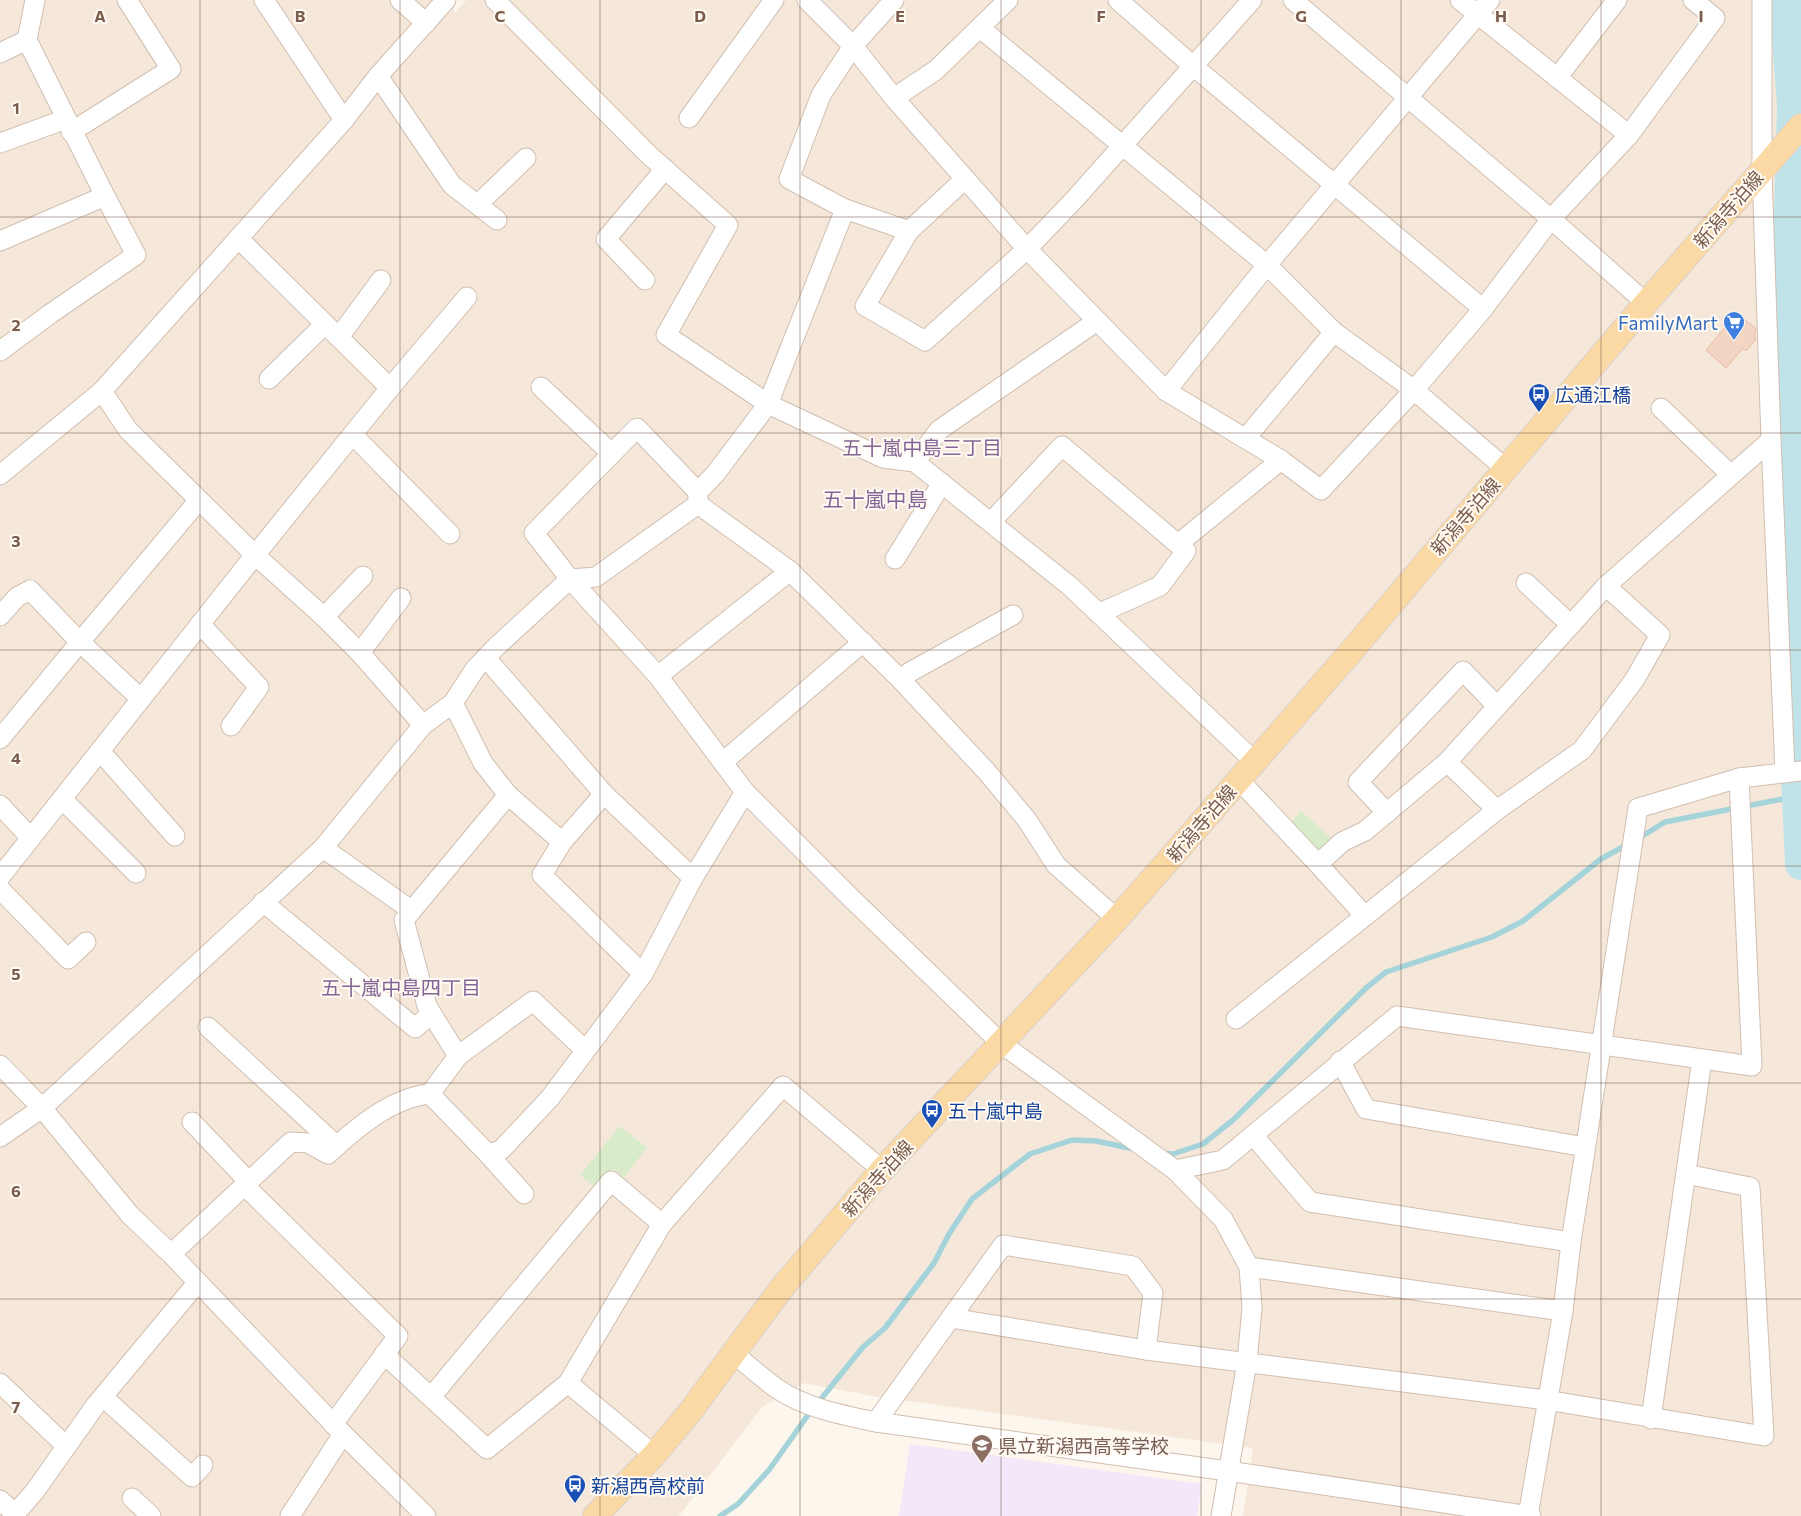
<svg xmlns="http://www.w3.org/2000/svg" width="1801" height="1516" font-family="Commissioner,'Noto Sans JP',sans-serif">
<rect width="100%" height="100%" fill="#fdf6ec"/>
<path fill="#f5e8da" d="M0,0h451l4,13 11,-13h1335v1516h-558l10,-68 -381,-52 -68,-13 -42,24 -83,109h-679z"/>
<path fill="#f3e8fa" d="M910,1444l292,40 -5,32h-298z"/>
<g fill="#d8ecc9">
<path d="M1301,811l31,28 -15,11 -28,-25z"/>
<path d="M620,1126l27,22 -23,29 -10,-8 -16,20 -18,-14z"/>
</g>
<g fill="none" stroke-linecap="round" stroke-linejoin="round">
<g stroke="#a5d3da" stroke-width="5.5">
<path d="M1639,838l26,-16 133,-26"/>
<path d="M1160,1153l13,1 30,-10 30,-24 133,-132 20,-16 106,-35 31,-16 78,-62 27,-15"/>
<path d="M720,1516l18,-12 31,-34 39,-55 55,-68 22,-19 49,-65 15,-29 23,-35 58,-45 42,-14 24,1 43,9"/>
</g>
<path stroke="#bfe3e8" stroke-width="32" d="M1785,0l8,105 -7,258 6,301 9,200"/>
</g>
<path fill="#f3d5c3" stroke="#e6bba3" d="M1737,313l19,16 -2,7 2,3 -10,12 -3,-3 -17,20 -20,-18z"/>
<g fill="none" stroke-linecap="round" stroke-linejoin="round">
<g stroke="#d1beb0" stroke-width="21">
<g id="minor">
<path d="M264,0l80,120"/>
<path d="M400,0l26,23"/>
<path d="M495,0l154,155 79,70 -62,110 102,69 115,54 32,4 24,-32 158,-109"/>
<path d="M807,0l46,46 41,52 133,151 139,142 115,69 40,30 93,-100 69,-81 68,-90 78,-84 -169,-135"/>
<path d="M894,0l-41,46 -32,49 -32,84 56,30 64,22 -44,75 60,35 102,-92 47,-49 178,-200"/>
<path d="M1118,0l75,66 290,243"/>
<path d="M1293,0l258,219 95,84"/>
<path d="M1762,0v171l9,269"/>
<path d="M980,28l287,237 67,67 -88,106"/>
<path d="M0,53l27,-13"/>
<path d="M378,76l74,109 45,35"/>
<path d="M1557,78l60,-78"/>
<path d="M894,98l42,-28 72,-70"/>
<path d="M689,118l85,-118"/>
<path d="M71,132l100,-63 -44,-69"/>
<path d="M1629,135l86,-117 -22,-18"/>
<path d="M0,143l66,-24"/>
<path d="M478,204l48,-46"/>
<path d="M909,231l56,-52"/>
<path d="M0,241l105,-45 -78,-156 8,-40"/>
<path d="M645,280l-39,-41 59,-70"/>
<path d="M1334,332l80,58 92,79"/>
<path d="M339,337l42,-57"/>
<path d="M0,351l50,-37 86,-59 -31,-59"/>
<path d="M269,379l56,-55"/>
<path d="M541,387l71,67"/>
<path d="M390,388l77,-91"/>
<path d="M102,391l26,39 127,125 69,62 36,36 63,72"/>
<path d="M1166,391l101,-126 223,-265"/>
<path d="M1661,408l70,67"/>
<path d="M353,435l97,99"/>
<path d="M915,462l156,125 184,175"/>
<path d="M0,475l102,-84 242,-271 34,-44 68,-76"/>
<path d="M698,492l-61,-64 -103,105 36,46 88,97 87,116 106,106 151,146 173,126 48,49 26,48 3,41 -5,54 -26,154"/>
<path d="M698,503v-11l18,-19 52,-69 77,-195"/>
<path d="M698,504l92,67 111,109 86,92 40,48 29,45 61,54"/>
<path d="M991,522l71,-76 124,105 -26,35 -60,27"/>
<path d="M1178,544l103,-84"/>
<path d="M895,559l47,-76"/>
<path d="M1526,583l45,42"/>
<path d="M0,616l17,-19 13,-7 50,52 -80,97"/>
<path d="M324,617l39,-41"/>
<path d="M200,624l59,63 -28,39"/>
<path d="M360,653l41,-55"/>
<path d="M486,658l118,136 89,84"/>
<path d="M658,676l132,-105"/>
<path d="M901,680l9,-8 103,-57"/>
<path d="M141,699l-61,-57 119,-142"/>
<path d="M453,703l30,60 25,32 54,47 -20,33 101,99"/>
<path d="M100,751l75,85"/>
<path d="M723,762l140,-120"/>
<path d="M1447,762l50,48 85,-60 53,-71 25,-44 -54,-49"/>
<path d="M1239,780l79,84 24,-22 23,-11 82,-69 159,-176 165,-146 14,332"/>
<path d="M62,799l74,74"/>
<path d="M0,805l31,33"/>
<path d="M1387,813l-29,-31 105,-111 33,34"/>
<path d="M562,842l42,-48"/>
<path d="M323,848l88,62"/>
<path d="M1318,864l47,52 132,-106"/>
<path d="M0,877l255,-322 135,-167 -152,-150"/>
<path d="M0,889l68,70 18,-17"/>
<path d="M263,902l152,126 16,-14"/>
<path d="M1236,1019l129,-103"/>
<path d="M208,1027l129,119"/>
<path d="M458,1056l75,-55 52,49"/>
<path d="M1340,1061l26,48 219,38"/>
<path d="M0,1065l42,43 88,107 41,39 172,180 83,82"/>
<path d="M430,1094l28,-38 -31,-50 -23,-86 104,-125"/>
<path d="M192,1122l57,60"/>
<path d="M1253,1135l57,67 261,40"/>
<path d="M0,1137l42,-29 281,-260 100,-123 30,-22 22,-34 21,-22 74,-68 26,-2 102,-73"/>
<path d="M488,1154l36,40"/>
<path d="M1175,1170l48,-10 174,-144 355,50 -13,-288"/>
<path d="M245,1186l153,150 -65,88"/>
<path d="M662,1224l121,-138 99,84"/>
<path d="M171,1254l120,-112 17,1 20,11c27,-25 64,-57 102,-60l58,60 13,-4 49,-52 93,-124 50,-96 52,-86"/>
<path d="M1249,1267l314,44"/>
<path d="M951,1318l195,32 400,50 218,36 -14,-249 -64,-13"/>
<path d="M384,1354l103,95 81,-66 94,-159 -51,-43 -180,216"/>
<path d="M734,1354c14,11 28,24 42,34 29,20 66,27 100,34l352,49 303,45"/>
<path d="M0,1383l66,63"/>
<path d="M568,1383l86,72"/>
<path d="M103,1397l89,80 11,-12"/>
<path d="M1651,1419l51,-360"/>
<path d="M876,1422l127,-177 130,21 20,27 -7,57"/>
<path d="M132,1498l19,18"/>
<path d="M0,1500l15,14"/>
<path d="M13,1516l22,-25 60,-85 102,-123"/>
<path d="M290,1516l53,-82"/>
<path d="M1528,1516l35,-205 8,-69 67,-434 101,-30 62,-7"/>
</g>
</g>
<g stroke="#dad1cd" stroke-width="26">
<path id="major" d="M595,1516l59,-61 36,-43 91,-123 101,-119 235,-251 232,-265 297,-351 155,-177"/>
</g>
<use href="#minor" stroke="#fff" stroke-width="19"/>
<use href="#major" stroke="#fbd9a5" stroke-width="24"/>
</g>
<path fill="none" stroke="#7a5c4d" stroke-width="1" stroke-opacity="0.55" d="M200,0v1516M400,0v1516M600,0v1516M800,0v1516M1001,0v1516M1201,0v1516M1401,0v1516M1601,0v1516M0,217h1801M0,433h1801M0,650h1801M0,866h1801M0,1083h1801M0,1299h1801"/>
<defs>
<g id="supermarket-pin" transform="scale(1.125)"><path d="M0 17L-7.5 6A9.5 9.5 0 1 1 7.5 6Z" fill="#3f7fe0" stroke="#fffaf3"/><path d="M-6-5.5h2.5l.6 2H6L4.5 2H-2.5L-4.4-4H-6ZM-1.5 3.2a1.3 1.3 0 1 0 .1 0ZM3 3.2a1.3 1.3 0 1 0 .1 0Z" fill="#fff"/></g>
<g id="bus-pin" transform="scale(1.125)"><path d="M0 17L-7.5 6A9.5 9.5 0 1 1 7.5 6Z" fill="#1a4fb4" stroke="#fffaf3"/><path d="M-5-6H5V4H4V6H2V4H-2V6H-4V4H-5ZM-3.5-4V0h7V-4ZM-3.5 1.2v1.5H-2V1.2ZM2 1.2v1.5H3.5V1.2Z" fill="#fff"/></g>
<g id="school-pin" transform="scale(1.125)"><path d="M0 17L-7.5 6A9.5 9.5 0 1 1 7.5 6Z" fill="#8d6e63" stroke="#fffaf3"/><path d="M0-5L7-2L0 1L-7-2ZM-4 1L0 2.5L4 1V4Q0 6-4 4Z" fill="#fff"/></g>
</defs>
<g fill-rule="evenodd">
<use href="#supermarket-pin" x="1734" y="322"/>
<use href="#bus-pin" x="1539" y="394"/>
<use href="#bus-pin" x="932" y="1110"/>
<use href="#school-pin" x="982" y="1445"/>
<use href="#bus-pin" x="575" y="1485"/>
</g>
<g text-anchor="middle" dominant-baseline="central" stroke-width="4" stroke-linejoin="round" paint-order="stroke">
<g font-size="19" fill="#7a5c4d" stroke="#fffaf3">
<text transform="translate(1728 209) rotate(-49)">新潟寺泊線</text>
<text transform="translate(1465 516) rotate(-49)">新潟寺泊線</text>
<text transform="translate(1201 823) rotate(-49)">新潟寺泊線</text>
<text transform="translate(877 1178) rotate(-48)">新潟寺泊線</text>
</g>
<g font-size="19" fill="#366cbe" stroke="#fffaf3" text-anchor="end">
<text x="1718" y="322">FamilyMart</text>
</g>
<g font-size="19" fill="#164399" stroke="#fffaf3" text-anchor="start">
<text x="1555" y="394">広通江橋</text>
<text x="948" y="1110">五十嵐中島</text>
<text x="591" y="1485">新潟西高校前</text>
</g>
<g font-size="19" fill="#785e54" stroke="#fffaf3" text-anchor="start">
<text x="998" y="1445">県立新潟西高等学校</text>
</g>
<g font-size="20" fill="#846695" stroke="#fffaf3">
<text x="922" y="447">五十嵐中島三丁目</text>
<text x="401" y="987">五十嵐中島四丁目</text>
</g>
<g font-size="21" fill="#846695" stroke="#fffaf3">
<text x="875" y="498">五十嵐中島</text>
</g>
</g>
<g font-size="16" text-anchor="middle" font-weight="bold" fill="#7a5c4d" stroke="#fffaf3" stroke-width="4" stroke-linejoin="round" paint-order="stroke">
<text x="100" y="22">A</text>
<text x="300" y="22">B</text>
<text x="500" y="22">C</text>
<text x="700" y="22">D</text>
<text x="900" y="22">E</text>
<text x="1101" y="22">F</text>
<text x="1301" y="22">G</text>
<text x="1501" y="22">H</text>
<text x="1701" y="22">I</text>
<text x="16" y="114">1</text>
<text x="16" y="331">2</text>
<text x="16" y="547">3</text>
<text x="16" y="764">4</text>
<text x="16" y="980">5</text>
<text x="16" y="1197">6</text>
<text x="16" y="1413">7</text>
</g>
</svg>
